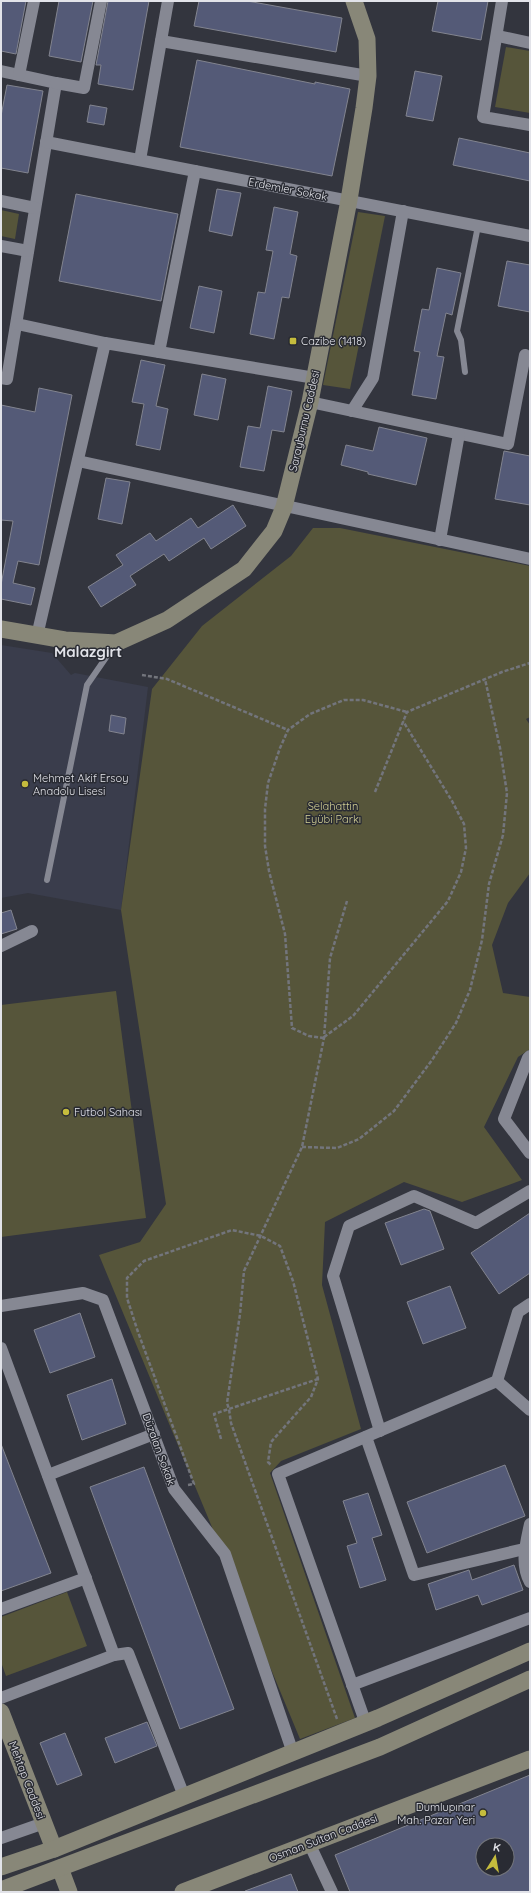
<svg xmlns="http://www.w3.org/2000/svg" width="531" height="1893" font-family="Quicksand,sans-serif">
<rect width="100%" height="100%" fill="#33353e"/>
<path fill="#3a3d4c" d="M1,645l51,8 19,22 4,-2 73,14 -27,223 -93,-17 -27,5z"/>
<g fill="#56553a">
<path d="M506,47l24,4v62l-35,-6z"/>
<path d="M1,210l18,4 -4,25 -14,-3z"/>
<path d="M358,212l27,4 -35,173 -27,-4z"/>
<path d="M313,528h27l190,38v151l-4,2 4,6v148l-22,30 -16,42 11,48 27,4v52l-12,8 -34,70 38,53 -60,22 -58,-20 -79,40 -3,63 39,144 -80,32 -11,12 85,245 -55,21 -201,-484 41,-13 26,-38 -45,-294 31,-221 50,-63 89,-70z"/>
<path d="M116,991l30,227 -145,19v-232z"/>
<path d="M67,1592l20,54 -81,30 -5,-14v-45z"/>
</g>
<g fill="#545a77" stroke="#82848f" fill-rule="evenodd">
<path d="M1,1h25l-10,53 -15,-3z"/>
<path d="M59,1h34l-12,61 -32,-6z"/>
<path d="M108,1h41l-16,89 -35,-6 3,-19h-5z"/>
<path d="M199,1h48l95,17 -6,34 -142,-26z"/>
<path d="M438,1h50l-7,39 -49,-9z"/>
<path d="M197,60l118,24v-2l35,7 -18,87 -152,-29z"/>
<path d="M415,71l27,5 -9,45 -27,-5z"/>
<path d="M7,85l36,6 -15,82 -27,-5v-52z"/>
<path d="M90,105l17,3 -3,17 -17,-3z"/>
<path d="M459,138l71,15v28l-77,-16z"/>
<path d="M217,189l24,4 -9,43 -23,-5z"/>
<path d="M76,194l102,20 -17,87 -102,-20z"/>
<path d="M274,207l24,5 -8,42 7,2 -8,42 -7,-1 -8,42 -24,-5 8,-42 7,1 8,-42 -7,-1z"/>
<path d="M507,261l23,4v47l-32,-6z"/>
<path d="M437,268l24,5 -9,42 -6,-2 -9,43 7,1 -8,42 -24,-4 8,-43 -6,-1 8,-42 7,1z"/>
<path d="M199,286l23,5 -8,42 -24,-5z"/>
<path d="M141,360l24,5 -9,41 12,3 -8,41 -24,-5 8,-41 -12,-2z"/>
<path d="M202,374l24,5 -8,41 -24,-5z"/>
<path d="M268,386l24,5 -8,41 -12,-2 -8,41 -24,-4 8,-41 12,2z"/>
<path d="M39,388l33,7 -33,170 -21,-4 -5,22 22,5 -4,17 -30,-6v-14l12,-64 -12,-1v-115l34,7z"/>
<path d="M379,427l48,11 -11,47 -48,-11v-2l-27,-7 5,-20 27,6z"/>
<path d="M504,451l26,5v49l-35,-6z"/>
<path d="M106,478l24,4 -8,42 -24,-5z"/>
<path d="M233,505l13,21 -35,23 -7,-11 -35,23 -5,-7 -34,22 6,9 -35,22 -13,-20 35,-22 -7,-10 34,-22 6,8 35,-23 7,10z"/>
<path d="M111,715l15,3 -2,16 -15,-3z"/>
<path d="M11,910l6,19 -16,5v-21z"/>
<path d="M424,1209l6,2 14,38 -43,16 -16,-42z"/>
<path d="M530,1213v60l-31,21 -28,-41z"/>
<path d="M450,1286l16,42 -43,16 -16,-42z"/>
<path d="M80,1313l15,44 -45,16 -16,-43z"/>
<path d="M112,1379l14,45 -44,16 -15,-45z"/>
<path d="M1,1444l50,129 -50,18z"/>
<path d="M505,1465l20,51 -98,37 -20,-51z"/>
<path d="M144,1467l90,242 -54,20 -90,-242z"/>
<path d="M368,1493l14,42 -10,3 14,42 -26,8 -13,-42 10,-3 -14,-42z"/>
<path d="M514,1565l9,25 -41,15 -4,-10 -42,15 -8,-26 41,-14 3,10z"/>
<path d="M147,1722l10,24 -42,17 -10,-25z"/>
<path d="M65,1733l17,42 -25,10 -17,-42z"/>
<path d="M530,1775v117h-180l-15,-37zM483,1845h24v24h-24z"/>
<path d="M291,1874l7,18h-53v-1z"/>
</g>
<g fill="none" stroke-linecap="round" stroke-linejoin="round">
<g stroke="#73757c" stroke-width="2.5" stroke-dasharray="4 2" stroke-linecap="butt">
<path d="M142,675l25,4 121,51"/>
<path d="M375,792l32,-80 95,-40 28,-9"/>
<path d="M324,1037l29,-21 95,-115 13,-29 5,-24 -2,-24 -12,-23 -49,-80"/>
<path d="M324,1038l-15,-2 -17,-8 -7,-94 -16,-63 -4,-25v-37l3,-26 12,-35 8,-18 22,-16 34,-14h19l44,12"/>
<path d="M302,1147l35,1 22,-9 35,-28 38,-51 24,-37 14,-33 12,-50 7,-56 14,-49 4,-42 -7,-45 -15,-69"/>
<path d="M221,1439l-7,-25 104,-35"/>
<path d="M188,1485l6,-1 -56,-152 -11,-34v-20l17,-17 88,-31 29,6 19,10 13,35 25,98 -7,18 -40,45 -3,20 3,3"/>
<path d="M337,1719l-106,-296 -2,-14 -2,-6 13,-89 4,-43 58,-124 22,-109 6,-80 17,-57"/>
</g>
<g stroke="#868893" stroke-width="6">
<path d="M465,372l-4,-32 -4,-9 21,-105"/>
<path d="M47,880l40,-195 27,-39"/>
</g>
<g stroke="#868893" stroke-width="12">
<path d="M502,1l-19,116 47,8"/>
<path d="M498,36l32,7"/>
<path d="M161,41l207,35"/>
<path d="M1,71l55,12 -49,296 -6,-1"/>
<path d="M19,75l15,-74"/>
<path d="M56,83l28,5 17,-87"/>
<path d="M46,142l484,94"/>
<path d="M140,160l28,-159"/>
<path d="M1,201l34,7"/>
<path d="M1,246l27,5"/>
<path d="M17,324l88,19"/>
<path d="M159,352l36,-181"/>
<path d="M310,402l198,42 17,-89"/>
<path d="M352,411l21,-33 30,-167"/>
<path d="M78,461l452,98"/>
<path d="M440,540l19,-106"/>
<path d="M37,636l68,-293 210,35"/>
<path d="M1,946l31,-15"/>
<path d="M530,1056l-2,2 -24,61 26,34"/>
<path d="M1,1306l82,-13 20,7 71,189 51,65 68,199"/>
<path d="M1,1348l113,307 -113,43"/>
<path d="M497,1381l33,29"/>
<path d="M380,1431l-47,-155 16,-50 65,-30 62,27 54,-32"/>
<path d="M366,1437l48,138 110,-26"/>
<path d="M48,1475l106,-41"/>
<path d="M530,1524c-4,19 -10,40 0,58"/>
<path d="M1,1609l85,-31"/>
<path d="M114,1655l14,-2 56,143"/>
<path d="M352,1685l178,-67"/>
<path d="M366,1724l-88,-250 219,-93 21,-69 12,-8"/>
<path d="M1,1838l43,-15"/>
<path d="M309,1843l23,49"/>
</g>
<g stroke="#888778" stroke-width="17">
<path d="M1,629l64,11 51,3 51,-23 77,-51 30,-38 10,-24 26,-105 39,-202 15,-92 4,-32 -1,-37 -13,-38"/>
<path d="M1,1712l53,137"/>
<path d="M1,1867l53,-18 324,-131 152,-67"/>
<path d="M60,1868l9,24"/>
<path d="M1,1890l379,-143 150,-68"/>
<path d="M183,1892l347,-133"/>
</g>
</g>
<g fill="#c5bc3d" stroke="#292b33" stroke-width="1.5">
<rect x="289" y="337" width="8" height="8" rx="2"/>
<circle cx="25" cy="784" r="4"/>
<circle cx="66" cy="1112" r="4"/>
<circle cx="483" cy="1813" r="4"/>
</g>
<g text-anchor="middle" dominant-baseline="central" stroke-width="3" stroke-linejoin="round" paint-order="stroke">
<g font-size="11" fill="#e2e3e9" stroke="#292b33">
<text transform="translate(288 189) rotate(11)">Erdemler Sokak</text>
<text transform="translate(304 421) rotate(-77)">Sarayburnu Caddesi</text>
<text transform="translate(159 1449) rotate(70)">Düzalan Sokak</text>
<text transform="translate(27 1780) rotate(69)">Mehtap Caddesi</text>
<text transform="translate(323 1838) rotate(-21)">Osman Sultan Caddesi</text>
</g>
<g font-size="11" fill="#e2e3e9" stroke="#292b33" text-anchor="start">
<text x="301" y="341">Cazibe (1418)</text>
<text x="33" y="778">Mehmet Akif Ersoy<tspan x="33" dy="13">Anadolu Lisesi</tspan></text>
<text x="74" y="1112">Futbol Sahası</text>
<text x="475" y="1807" text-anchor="end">Dumlupınar<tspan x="475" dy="13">Mah. Pazar Yeri</tspan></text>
</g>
<g font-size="11" fill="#d4d195" stroke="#292b33">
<text x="333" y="806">Selahattin<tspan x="333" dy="13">Eyübi Parkı</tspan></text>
</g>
<g font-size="15" font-weight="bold" fill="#e2e3e9" stroke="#292b33">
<text x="88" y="651">Malazgirt</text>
</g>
</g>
<rect width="531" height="1893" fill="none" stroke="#e2e3e9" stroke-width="4"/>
<g transform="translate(495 1857) rotate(11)"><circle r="19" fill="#292b33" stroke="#73757c"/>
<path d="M0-3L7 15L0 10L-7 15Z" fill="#c5bc3d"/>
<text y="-6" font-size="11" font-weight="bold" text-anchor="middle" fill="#e2e3e9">K</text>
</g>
</svg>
